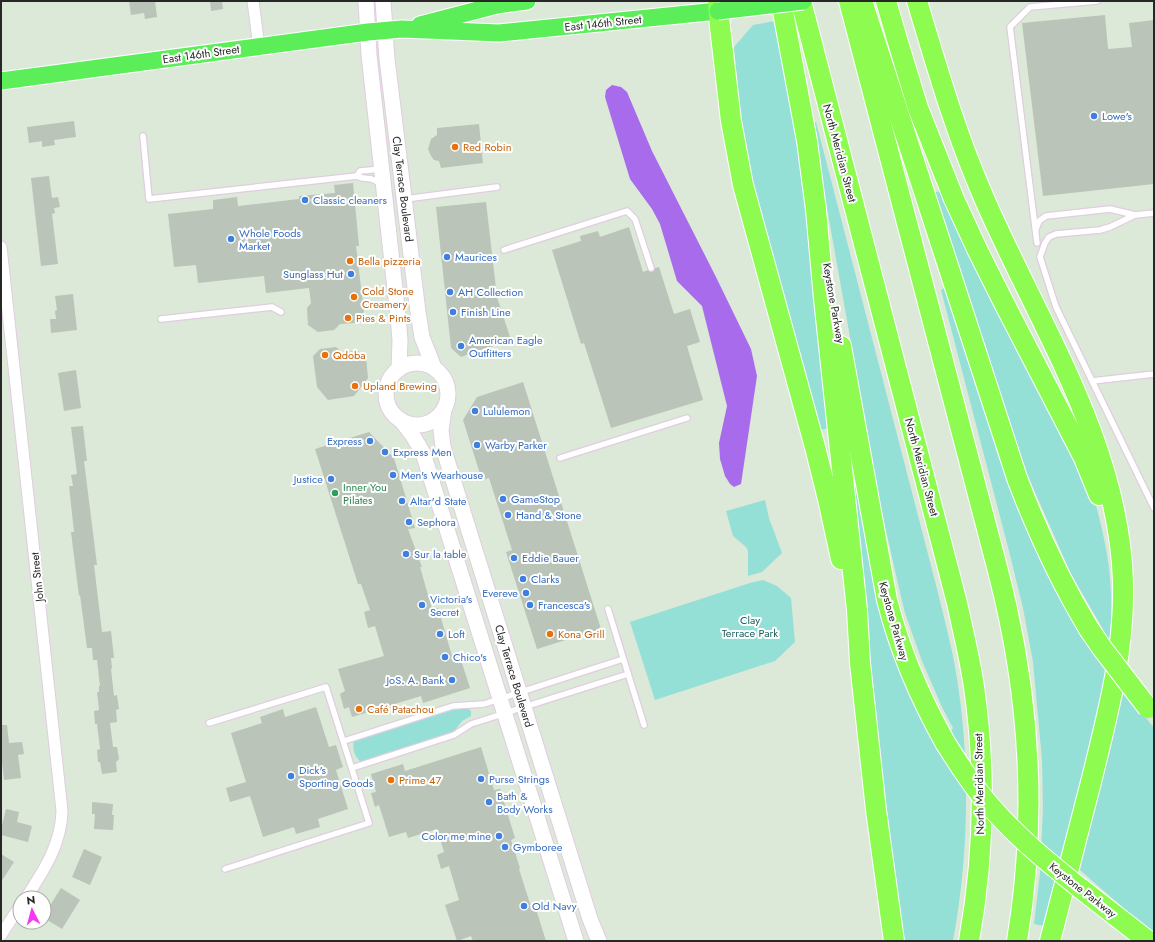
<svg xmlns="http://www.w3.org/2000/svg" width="1155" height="942" font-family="Jost,sans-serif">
<rect width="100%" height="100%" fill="#dce9d8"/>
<g fill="#94e0d6">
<path d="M775,21l10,48 16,88 29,271 -14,3 -72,-279 -10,-105 19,-22z"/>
<path d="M816,122l120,463c6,24 12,48 17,71 18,92 17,193 0,285h-54l-17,-148 -30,-325 26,134 62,147 13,-21 -11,-21 -20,-46 -17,-48 -6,-25 -20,-88 -67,-376z"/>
<path d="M940,191l154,307c7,26 14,53 16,81 4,43 -2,87 -11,130l-55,217 -10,-2 6,-51 3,-64 -1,-49 -9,-98 -10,-54 -14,-57 -68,-261 5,-3 152,367 5,-25 -32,-55 -47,-107 -91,-274z"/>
<path d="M765,500l4,18 13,35 -20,19 -14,4v-25l-2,-4 -13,-11 -7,-25z"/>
<path d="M763,580l14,6 14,12 4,44 -20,19 -120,39 -25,-78 120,-39z"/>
<path d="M1124,690l30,38v207l-74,-65z"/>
<path d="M456,708h11l4,3v5l-9,5 -9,12 -92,29c-7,-6 -9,-13 -7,-22z"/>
</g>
<path fill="#a86bec" d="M612,85l9,2 6,5 25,59 64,126 35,72 6,27 -16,108 -7,3 -4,-3 -5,-8 -5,-17 -1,-16 8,-37 -25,-100 -25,-25 -17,-57 -8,-15 -22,-30 -25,-82 1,-7z"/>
<g fill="#bac4b8">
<path d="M129,1h26l2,16 -12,2 -1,-6 -13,2z"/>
<path d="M210,1h12l1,8 -12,2z"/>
<path d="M1105,15l3,34 24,-2 -3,-24 25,-3v164l-111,12 -21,-173z"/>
<path d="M74,121l2,16 -22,3 1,5 -13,2v-6l-13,2 -2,-16z"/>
<path d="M479,124l4,39 -42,5 -2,-7 -5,-1 -3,-4 -3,-7 3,-10 6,-4v-7z"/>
<path d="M49,176l3,22 6,-1 2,10 -6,1 1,5 -3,1 6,50 -17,2 -10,-88z"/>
<path d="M353,183l6,63h-3l8,66 -9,11 -15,1 -6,6 -16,2 -10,-7 -1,-17 4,-5 -2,-15 -43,5 -2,-17 -66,7 -2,-18 -22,2 -6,-53 45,-5v-9l24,-3 1,9 61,-7v-3l36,-3 -1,-8z"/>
<path d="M486,202l11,95 14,43 -50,17 -10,-9 -15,-141z"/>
<path d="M629,227l14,45 5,-2 4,2 3,-4 4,-1 15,47 16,-5 10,33 -13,4 16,54 -92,28 -27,-85 -3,1 -29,-94 29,-9 -1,-5 18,-5 2,6z"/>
<path d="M73,294l4,36 -26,3 -1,-14h6l-1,-8 2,-1 -2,-14z"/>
<path d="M336,347l5,5 17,-1 8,6 2,21 -14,18 -26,4 -11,-13 -4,-31 7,-7z"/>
<path d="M76,370l5,38 -17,3 -6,-38z"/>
<path d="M523,382l78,247 -64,20 -31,-97 6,-2 -23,-72 -7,2 -19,-60 14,-23z"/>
<path d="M83,426l4,35h-3l13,104h-3l8,67 9,-1 3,27h-3l1,10 -1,1 3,27 3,-1 2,14 -3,1 1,12 -7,1 3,24h4l2,12 -3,3 1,10 -15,2 -2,-12h-2l-1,-12 3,-1 -3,-25h-2l-1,-13 5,-1 -2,-18h2v-6h1l-3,-26h-4l-1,-12h-5l-7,-53 -1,1 -8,-64h3l-5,-46h4l-2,-11 6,-1 -6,-47z"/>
<path d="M369,432l25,26 21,70 -7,1 14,38h-2l12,42 6,-1 15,51 7,-2 10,31 -47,15 -2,-7 -69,21 -3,-10 -5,2 -4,-15 5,-3 -7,-22 46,-13 -9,-30 -7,2 -4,-16 6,-2 -9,-26h-3l-43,-135z"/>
<path d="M316,707l13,40 7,-2 7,22 -7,3 12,39 -30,10 2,8 -24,7 -2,-7 -31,10 -13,-41 -20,6 -4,-14 20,-6 -15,-49 31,-10 -2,-6 23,-8 2,8z"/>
<path d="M1,725h6l2,18 13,-1 2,12 -6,1 3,23 -17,2 -3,-27z"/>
<path d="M481,747l13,43 6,-1 15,49 -4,2 9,28 -1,1 13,41 4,-1 10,32h-73l-2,-5 -14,5 -12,-36 14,-5 -10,-34 -8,3 -4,-14 7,-3 -7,-23 -29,9 -2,-6 -17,5 -10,-32 -4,2 -4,-14 5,-1 -5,-18 32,-10 2,7z"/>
<path d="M92,802l21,2 -1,11h2l-1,15 -19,-1 1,-15h-3z"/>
<path d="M6,809l13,3 -2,10 15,4 -4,16 -27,-7v-6z"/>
<path d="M84,849l18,8 -12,28 -18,-8z"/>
<path d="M1,854l13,8 -13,20z"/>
<path d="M61,888l19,12 -18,29 -18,-11v-3z"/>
</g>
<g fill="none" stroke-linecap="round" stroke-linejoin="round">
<g stroke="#e0cde0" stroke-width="8">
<g id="lane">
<path d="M143,136l6,63 208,-23c9,5 13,-1 23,8"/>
<path d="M357,176l3,-5 22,-2"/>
<path d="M405,199l92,-12"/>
<path d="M1154,213l-19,2 -25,12 -10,3 -44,4 -7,3 -4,6 -5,14 16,50 98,201"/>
<path d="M1036,229l3,-8 7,-5 64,-7 25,6"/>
<path d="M1037,243l-27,-216 20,-20 67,-6"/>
<path d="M504,250l123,-39 8,8 16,49"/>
<path d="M161,319l111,-12 9,5"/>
<path d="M1092,381l62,-7"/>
<path d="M560,458l127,-40"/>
<path d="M608,609l36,116"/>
<path d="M209,723l117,-36 43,136 -144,46"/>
<path d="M344,741l109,-35 31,-2 139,-45"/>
<path d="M352,768l102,-33 17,-11 157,-50"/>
</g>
</g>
<g stroke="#e0cde0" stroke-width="13">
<g id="street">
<path d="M253,1l6,46"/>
<path d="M1,247l61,564c-1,34 -18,59 -36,87"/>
<path d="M1,935l19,-29"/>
</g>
</g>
<g stroke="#e0cde0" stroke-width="17">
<g id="secondary">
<path d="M366,1l3,54 29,261 2,24 -1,29"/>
<path d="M383,1l4,58 31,253 4,25 12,31"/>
<circle cx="417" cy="394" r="31"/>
<path d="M444,409l-3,21 2,17 7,23 140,449 9,22"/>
<path d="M401,420l12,16 10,17 153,488"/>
</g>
</g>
<g stroke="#fff" stroke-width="19">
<g id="primary">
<path d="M420,25l77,-20 30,-4"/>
<path d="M1,81l367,-49 34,-3 97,4 219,-22"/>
</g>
</g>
<g stroke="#fff" stroke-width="22">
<g id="highway">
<path d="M718,1l2,26 11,94 12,64 72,262 13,52 13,60"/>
<path d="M781,1l26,140 9,69 8,89 33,311 3,53 16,147 18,131"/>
<path d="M801,1l156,602c6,28 13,56 17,84 12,84 10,170 -5,254"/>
<path d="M849,1l149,570c32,123 40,244 19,370"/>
<path d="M862,1l155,477c20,53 43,103 72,151"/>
<path d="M886,1l11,38 21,69 36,91 23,50 27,54 80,155 15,37"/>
<path d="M917,1c20,67 39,133 67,197 54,125 135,245 139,384 2,69 -16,135 -32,200 -14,53 -27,106 -41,159"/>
<path d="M841,346l46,254c13,51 33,98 59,144"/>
<path d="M1080,888l68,53"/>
</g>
</g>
<use href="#lane" stroke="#fff" stroke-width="5.5"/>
<use href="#street" stroke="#fff" stroke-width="11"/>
<use href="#secondary" stroke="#fff" stroke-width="15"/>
<use href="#primary" stroke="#5cee59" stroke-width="17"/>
<use href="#highway" stroke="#8efb51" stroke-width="20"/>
<g stroke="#fff" stroke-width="19" stroke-linecap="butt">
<path id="primary-bridge" d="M718,11l85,-10"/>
</g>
<g stroke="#fff" stroke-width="22" stroke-linecap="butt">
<g id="highway-bridge">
<path d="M1089,629l13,19 46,60"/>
<path d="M946,744c14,22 28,44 46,64 26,30 57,55 88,80"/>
</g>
</g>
<use href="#primary-bridge" stroke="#5cee59" stroke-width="17"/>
<use href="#highway-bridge" stroke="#8efb51" stroke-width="20"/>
</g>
<g fill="#3f7fe0" stroke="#fff" stroke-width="1.5">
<circle cx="1094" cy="116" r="4"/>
<circle cx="305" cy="200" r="4"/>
<circle cx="231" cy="239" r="4"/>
<circle cx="447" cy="257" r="4"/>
<circle cx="351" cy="274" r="4"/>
<circle cx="450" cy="292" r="4"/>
<circle cx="453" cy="312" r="4"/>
<circle cx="461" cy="346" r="4"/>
<circle cx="475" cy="411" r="4"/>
<circle cx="370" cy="441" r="4"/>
<circle cx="477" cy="445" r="4"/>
<circle cx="385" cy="452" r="4"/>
<circle cx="393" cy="475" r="4"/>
<circle cx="331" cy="479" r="4"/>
<circle cx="503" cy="499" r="4"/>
<circle cx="402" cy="501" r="4"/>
<circle cx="508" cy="515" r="4"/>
<circle cx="409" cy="522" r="4"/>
<circle cx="406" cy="554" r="4"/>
<circle cx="514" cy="558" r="4"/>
<circle cx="523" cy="579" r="4"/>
<circle cx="526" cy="593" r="4"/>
<circle cx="422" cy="605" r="4"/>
<circle cx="530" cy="605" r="4"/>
<circle cx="440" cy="634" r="4"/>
<circle cx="445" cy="657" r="4"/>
<circle cx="452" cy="680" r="4"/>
<circle cx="291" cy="776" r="4"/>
<circle cx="481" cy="779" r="4"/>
<circle cx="489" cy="802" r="4"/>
<circle cx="499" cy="836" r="4"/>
<circle cx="505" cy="847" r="4"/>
<circle cx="524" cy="906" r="4"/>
</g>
<g fill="#e8710a" stroke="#fff" stroke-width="1.5">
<circle cx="455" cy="147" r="4"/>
<circle cx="350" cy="261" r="4"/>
<circle cx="354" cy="297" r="4"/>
<circle cx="348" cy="318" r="4"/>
<circle cx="325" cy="355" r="4"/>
<circle cx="355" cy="386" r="4"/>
<circle cx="550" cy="634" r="4"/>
<circle cx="359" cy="709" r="4"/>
<circle cx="391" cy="780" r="4"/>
</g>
<circle fill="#2e9e5b" stroke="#fff" stroke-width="1.5" cx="335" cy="493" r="4"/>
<g text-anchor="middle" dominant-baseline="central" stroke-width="4" stroke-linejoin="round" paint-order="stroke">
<g font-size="11" fill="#272727" stroke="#fff">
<text transform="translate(603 23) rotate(-6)">East 146th Street</text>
<text transform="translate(201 54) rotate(-8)">East 146th Street</text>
<text transform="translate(840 153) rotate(75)">North Meridian Street</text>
<text transform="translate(403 189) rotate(83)">Clay Terrace Boulevard</text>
<text transform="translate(834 303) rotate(80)">Keystone Parkway</text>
<text transform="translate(922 467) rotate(75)">North Meridian Street</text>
<text transform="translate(37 577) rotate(-96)">John Street</text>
<text transform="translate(894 621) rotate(74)">Keystone Parkway</text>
<text transform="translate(514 676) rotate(73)">Clay Terrace Boulevard</text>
<text transform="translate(979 784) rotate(-91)">North Meridian Street</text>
<text transform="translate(1083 890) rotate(38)">Keystone Parkway</text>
</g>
<g font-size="11" fill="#366cbe" stroke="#fff" text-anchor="start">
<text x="1102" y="116">Lowe's</text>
<text x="313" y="200">Classic cleaners</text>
<text x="239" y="233">Whole Foods<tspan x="239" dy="13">Market</tspan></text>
<text x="455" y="257">Maurices</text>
<text x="343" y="274" text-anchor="end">Sunglass Hut</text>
<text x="458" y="292">AH Collection</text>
<text x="461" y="312">Finish Line</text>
<text x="469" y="340">American Eagle<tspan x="469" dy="13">Outfitters</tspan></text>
<text x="483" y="411">Lululemon</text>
<text x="362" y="441" text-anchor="end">Express</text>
<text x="485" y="445">Warby Parker</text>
<text x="393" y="452">Express Men</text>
<text x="401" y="475">Men's Wearhouse</text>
<text x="323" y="479" text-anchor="end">Justice</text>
<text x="511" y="499">GameStop</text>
<text x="410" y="501">Altar'd State</text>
<text x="516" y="515">Hand &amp; Stone</text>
<text x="417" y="522">Sephora</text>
<text x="414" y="554">Sur la table</text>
<text x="522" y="558">Eddie Bauer</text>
<text x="531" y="579">Clarks</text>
<text x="518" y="593" text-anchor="end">Evereve</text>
<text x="430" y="599">Victoria's<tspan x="430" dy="13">Secret</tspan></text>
<text x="538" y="605">Francesca's</text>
<text x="448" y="634">Loft</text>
<text x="453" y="657">Chico's</text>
<text x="444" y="680" text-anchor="end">JoS. A. Bank</text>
<text x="299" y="770">Dick's<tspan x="299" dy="13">Sporting Goods</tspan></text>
<text x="489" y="779">Purse Strings</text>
<text x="497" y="796">Bath &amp;<tspan x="497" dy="13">Body Works</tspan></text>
<text x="491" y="836" text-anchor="end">Color me mine</text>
<text x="513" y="847">Gymboree</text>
<text x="532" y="906">Old Navy</text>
</g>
<g font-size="11" fill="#c56008" stroke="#fff" text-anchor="start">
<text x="463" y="147">Red Robin</text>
<text x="358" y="261">Bella pizzeria</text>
<text x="362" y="291">Cold Stone<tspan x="362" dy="13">Creamery</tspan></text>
<text x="356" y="318">Pies &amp; Pints</text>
<text x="333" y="355">Qdoba</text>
<text x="363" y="386">Upland Brewing</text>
<text x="558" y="634">Kona Grill</text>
<text x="367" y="709">Café Patachou</text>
<text x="399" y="780">Prime 47</text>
</g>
<g font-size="11" fill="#27864d" stroke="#fff" text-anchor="start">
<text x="343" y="487">Inner You<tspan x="343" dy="13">Pilates</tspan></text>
</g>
<g font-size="11" fill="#1a6061" stroke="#fff">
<text x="750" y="620">Clay<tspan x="750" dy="13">Terrace Park</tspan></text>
</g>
</g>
<rect width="1155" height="942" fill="none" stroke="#272727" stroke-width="4"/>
<g transform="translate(32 910) rotate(354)"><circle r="19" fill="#ffffff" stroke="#a9a9a9"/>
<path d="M0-3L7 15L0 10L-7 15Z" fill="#f638f2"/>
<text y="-6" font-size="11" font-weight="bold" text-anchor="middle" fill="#272727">N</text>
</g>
</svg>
